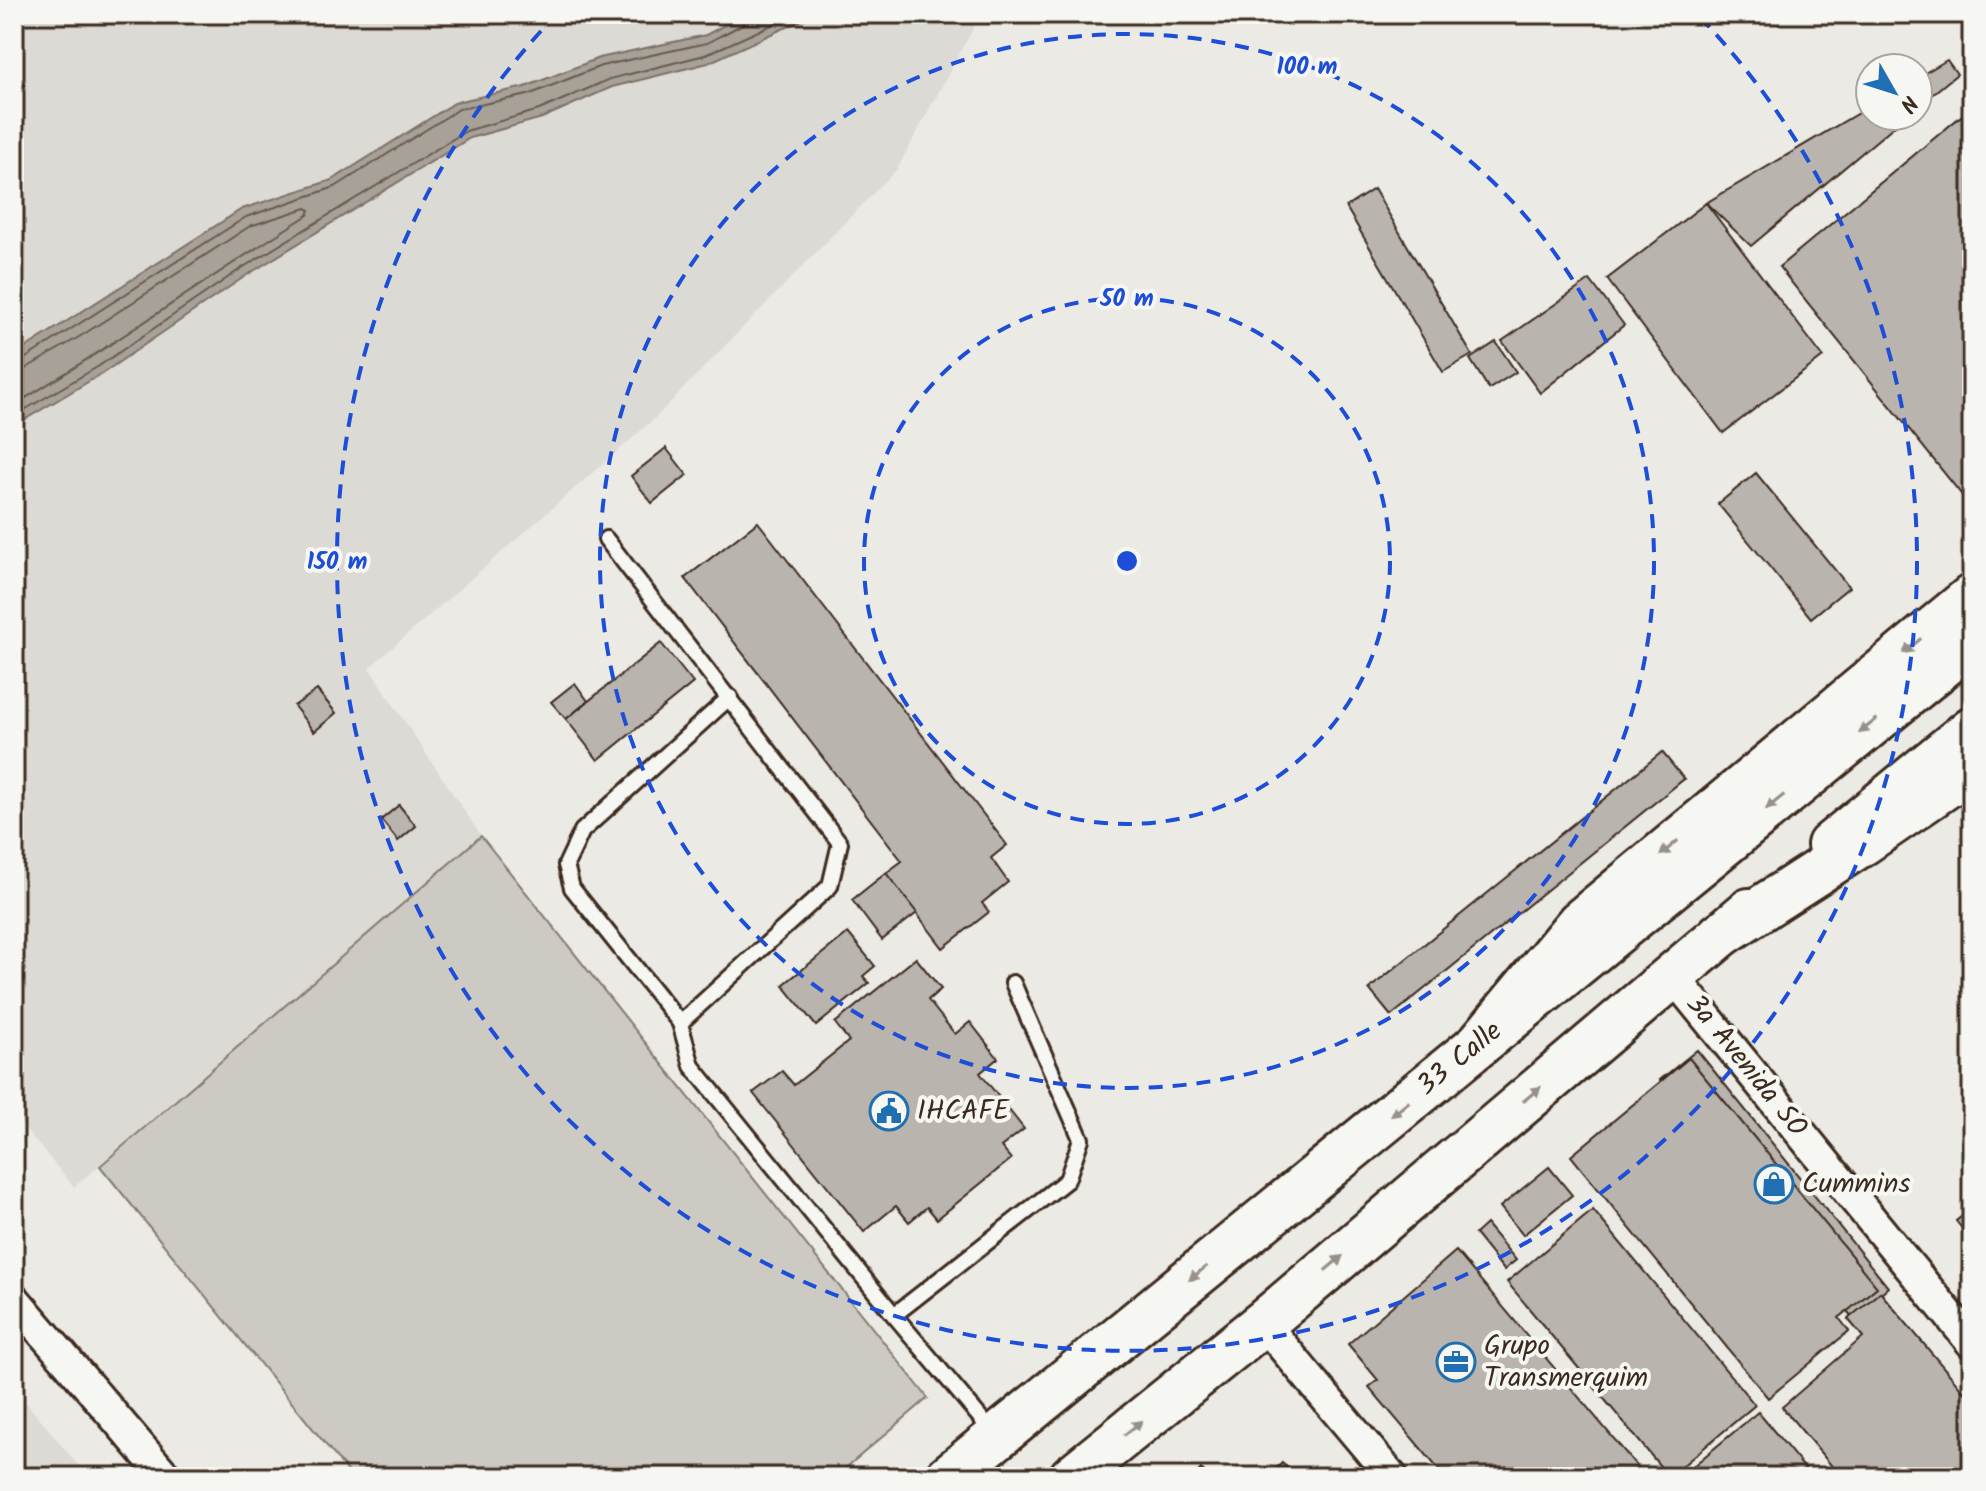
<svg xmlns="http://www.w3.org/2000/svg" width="1986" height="1491" font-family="Kalam,sans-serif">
<rect width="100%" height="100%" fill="#ebeae5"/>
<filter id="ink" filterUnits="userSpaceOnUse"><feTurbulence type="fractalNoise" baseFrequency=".0125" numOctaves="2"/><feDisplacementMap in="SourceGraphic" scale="16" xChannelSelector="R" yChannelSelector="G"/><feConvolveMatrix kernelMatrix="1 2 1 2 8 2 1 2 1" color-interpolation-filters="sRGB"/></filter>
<g filter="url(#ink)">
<g fill="#dcdad4">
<path d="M14,14h967l-84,155 -244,251 -284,248 112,168 -407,351 -60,-71z"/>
<path d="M14,1388l74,89h-74z"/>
</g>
<path fill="#cdcac4" stroke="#847a71" stroke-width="2" d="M481,836l447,562 -93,79h-483l-252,-311z"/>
<path fill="#a8a198" stroke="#7c7167" stroke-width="2" d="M745,14h70l-107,49 -96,24 -70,31 -72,20 -223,137 -144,98 -89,53v-71l228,-146 90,-29 124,-78 69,-15 74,-29 107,-23z"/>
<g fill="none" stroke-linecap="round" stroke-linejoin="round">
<g stroke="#675a4f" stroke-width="2">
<path d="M14,362l7,-1 225,-144 89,-30 124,-78 69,-14 73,-29 106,-23 36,-19 4,-10"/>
<path d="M14,372l11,-3 59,-35 166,-108 56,-18 4,2 -2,5c-99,62 -194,130 -294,190"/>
<path d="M14,416l85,-50 143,-98 224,-137 73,-21 71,-31 95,-24 91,-41"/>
</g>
</g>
<g fill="#bab4ae" stroke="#3b2a1e" stroke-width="2">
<path d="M1947,60l10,14 -39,32v-29z"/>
<path d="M1870,106v10h36l-155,130 -45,-43z"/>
<path d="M1972,107v395l-3,2 -190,-237z"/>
<path d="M1374,189l98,166 -29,17 -97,-165z"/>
<path d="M1706,203l117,154 -100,76 -116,-154z"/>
<path d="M1590,280l34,45 -84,68 -38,-52z"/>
<path d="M1496,342l20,30 -27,17 -19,-30z"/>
<path d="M666,448l21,27 -35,28 -21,-27z"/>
<path d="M1756,473l93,114 -38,31 -93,-114z"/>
<path d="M758,522l249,323 -16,13 17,24 -26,21 7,9 -46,36 -57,-75 16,-12 -217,-283z"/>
<path d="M661,643l32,40 -95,77 -32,-41z"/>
<path d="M575,683l13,18 -22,18 -15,-17z"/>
<path d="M317,690l19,23 -22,19 -20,-26z"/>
<path d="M1662,752l22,27 -293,237 -22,-27z"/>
<path d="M399,805l17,21 -18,15 -17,-21z"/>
<path d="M886,873l31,40 -35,27 -30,-40z"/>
<path d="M848,933l27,33 -12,10 6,7 -53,43 -33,-41z"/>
<path d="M916,958l25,31 -13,11 27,34 15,-12 28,36 -18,15 44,56 -23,18 10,12 -74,60 -10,-12 -18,15 -13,-16 -32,26 -111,-139 29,-22 12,14 55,-44 -14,-18z"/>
<path d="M1697,1050l191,237 -36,31 -192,-238z"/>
<path d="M1689,1058l188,229 -38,31 10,13 -81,67 -197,-242z"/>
<path d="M1549,1167l23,28 -49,40 -23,-28z"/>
<path d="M1972,1208v33l-16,-20z"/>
<path d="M1593,1210l162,195 -86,72 -162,-195z"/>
<path d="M1486,1224l30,36 -12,10 -29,-36z"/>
<path d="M1456,1251l190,226h-201l-76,-90 9,-7 -30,-36z"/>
<path d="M1880,1292l92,109v76h-131l-59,-70 81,-70 -15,-18z"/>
<path d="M1758,1412l54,65h-132z"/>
<path d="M1282,1463l15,14h-29z"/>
<path d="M1828,1468l8,9h-18z"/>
<path d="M1201,1469l9,8h-16z"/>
</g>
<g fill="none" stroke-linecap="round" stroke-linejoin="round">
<g stroke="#3b2a1e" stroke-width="20">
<g id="service">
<path d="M606,539l234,304 -10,43 -150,137 12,43 202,249 100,119"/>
<path d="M680,1023l-108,-135 -6,-23 16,-34 148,-134"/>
<path d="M894,1315l173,-135 14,-41 -68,-156"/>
</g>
</g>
<g stroke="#3b2a1e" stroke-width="36">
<g id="minor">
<path d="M1672,975l300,368"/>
<path d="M14,1299l152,178"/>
<path d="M1263,1323l129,154"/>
</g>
</g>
<g stroke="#3b2a1e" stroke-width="50">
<g id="primary">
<path d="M1830,845l142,-116"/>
<path d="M948,1477l1024,-835"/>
<path d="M1072,1477l191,-154 486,-412"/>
</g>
</g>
<g stroke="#3b2a1e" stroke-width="50">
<g id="trunk">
<path d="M1720,935l144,-93 108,-74"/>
<path d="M1478,1045l101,-122 393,-326"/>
</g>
</g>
<use href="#service" stroke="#f6f6f2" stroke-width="14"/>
<use href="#minor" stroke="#f6f6f2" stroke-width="30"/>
<use href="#primary" stroke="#f6f6f2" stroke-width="44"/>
<use href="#trunk" stroke="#f6f6f2" stroke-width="44"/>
</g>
<defs><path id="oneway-solid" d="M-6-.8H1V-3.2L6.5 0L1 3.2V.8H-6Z" transform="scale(2)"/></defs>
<g fill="#989088">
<use href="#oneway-solid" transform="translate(1912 646) rotate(140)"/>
<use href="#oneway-solid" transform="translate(1868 726) rotate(141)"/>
<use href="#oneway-solid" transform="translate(1775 802) rotate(141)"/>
<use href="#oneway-solid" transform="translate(1669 848) rotate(140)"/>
<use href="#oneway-solid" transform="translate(1532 1094) rotate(-40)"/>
<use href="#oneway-solid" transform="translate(1400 1109) rotate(141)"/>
<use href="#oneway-solid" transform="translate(1334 1263) rotate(-40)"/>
<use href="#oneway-solid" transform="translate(1198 1273) rotate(141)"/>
<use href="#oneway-solid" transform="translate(1133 1428) rotate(-39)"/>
</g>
</g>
<g fill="none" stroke="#1d4ed8" stroke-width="4" stroke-dasharray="14 10">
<circle cx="1127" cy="561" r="263"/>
<circle cx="1127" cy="561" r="527"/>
<path d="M1700 17A790 790 0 1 1 554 17"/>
</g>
<defs>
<g id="civic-ring" transform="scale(2)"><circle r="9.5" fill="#f6f6f2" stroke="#1f6fb2" stroke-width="1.5"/><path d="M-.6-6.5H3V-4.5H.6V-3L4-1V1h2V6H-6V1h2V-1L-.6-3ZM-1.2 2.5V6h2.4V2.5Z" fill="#1f6fb2"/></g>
<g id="shop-ring" transform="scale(2)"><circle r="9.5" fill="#f6f6f2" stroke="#1f6fb2" stroke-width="1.5"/><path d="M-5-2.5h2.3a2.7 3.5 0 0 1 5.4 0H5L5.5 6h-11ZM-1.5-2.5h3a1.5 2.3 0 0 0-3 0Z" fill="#1f6fb2"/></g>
<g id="office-ring" transform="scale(2)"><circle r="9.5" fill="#f6f6f2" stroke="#1f6fb2" stroke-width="1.5"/><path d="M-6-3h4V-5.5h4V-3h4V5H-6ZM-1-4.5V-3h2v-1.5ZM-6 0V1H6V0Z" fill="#1f6fb2"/></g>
</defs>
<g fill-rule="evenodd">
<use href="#civic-ring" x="889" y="1111"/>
<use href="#shop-ring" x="1774" y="1184"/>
<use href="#office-ring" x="1456" y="1362"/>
</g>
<g text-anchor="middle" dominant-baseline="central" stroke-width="8" stroke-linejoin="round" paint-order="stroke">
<g font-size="28" fill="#3b2a1e" stroke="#f6f6f2">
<text transform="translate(1460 1059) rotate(-39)">33 Calle</text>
<text transform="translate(1746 1066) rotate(51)">3a Avenida SO</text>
</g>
<g font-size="28" fill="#3b2a1e" stroke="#f6f6f2" text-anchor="start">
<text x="917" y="1111">IHCAFE</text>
<text x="1802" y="1184">Cummins</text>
<text x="1484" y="1346">Grupo<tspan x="1484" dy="32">Transmerquim</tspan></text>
</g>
</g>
<circle cx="1127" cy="561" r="12" fill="#1d4ed8" stroke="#f6f6f2" stroke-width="4"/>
<g font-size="24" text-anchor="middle" font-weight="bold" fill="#1d4ed8" stroke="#f6f6f2" stroke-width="8" stroke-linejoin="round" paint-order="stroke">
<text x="1307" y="74">100 m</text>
<text x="1127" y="306">50 m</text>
<text x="337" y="569">150 m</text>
</g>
<rect width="1986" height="1491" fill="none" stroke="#f6f6f2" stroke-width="48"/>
<rect x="24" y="24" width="1938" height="1443" fill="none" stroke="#3b2a1e" stroke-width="3" filter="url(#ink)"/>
<g transform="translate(1894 92) rotate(129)"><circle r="38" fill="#f6f6f2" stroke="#aba49d" stroke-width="2"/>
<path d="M0-6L14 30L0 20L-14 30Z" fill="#1f6fb2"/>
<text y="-12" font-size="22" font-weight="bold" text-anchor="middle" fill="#3b2a1e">N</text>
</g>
</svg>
